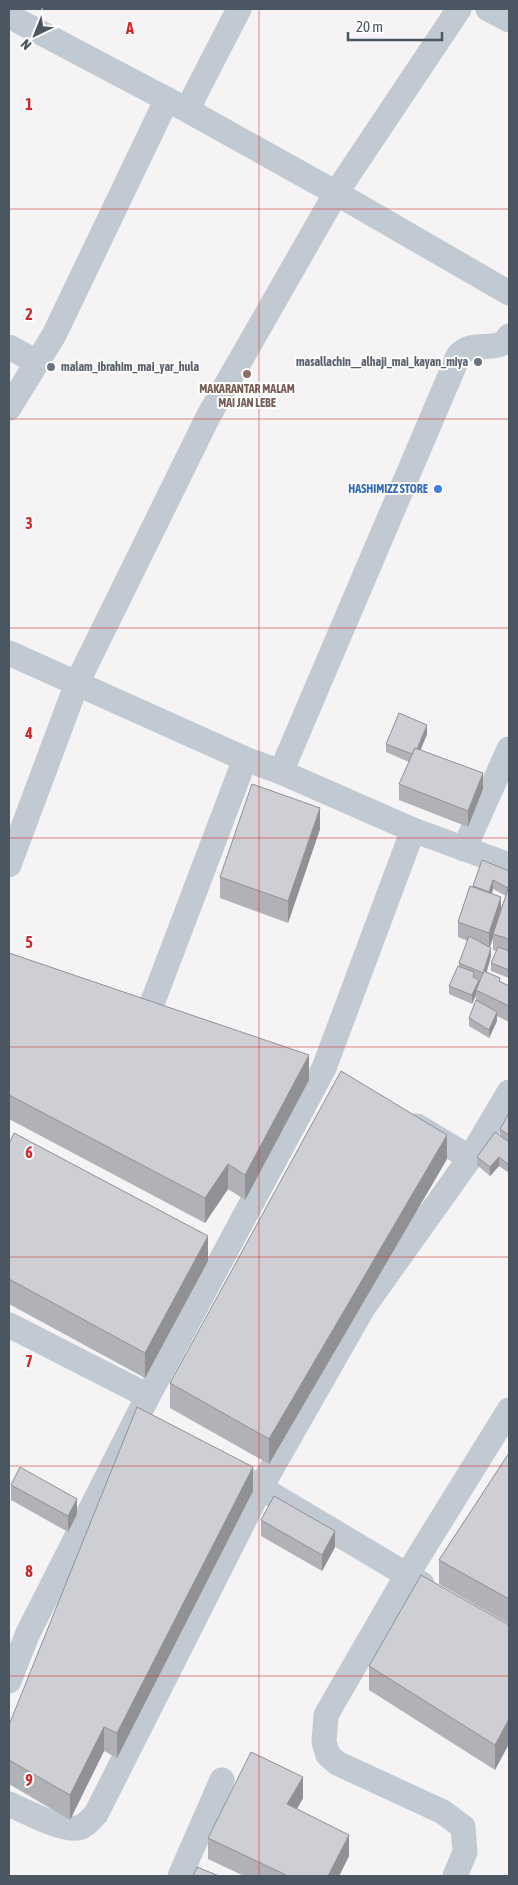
<svg xmlns="http://www.w3.org/2000/svg" width="518" height="1885" font-family="'Asap Condensed',sans-serif">
<rect width="100%" height="100%" fill="#f5f3f3"/>
<g fill="none" stroke-linecap="round" stroke-linejoin="round">
<g stroke="#c1cad2" stroke-width="25">
<path d="M488,9l21,11"/>
<path d="M9,16l178,94 149,83 173,100"/>
<path d="M187,110l52,-101"/>
<path d="M9,347l28,15"/>
<path d="M9,408l45,-73 113,-236"/>
<path d="M9,653l236,106 36,13 132,58 96,35"/>
<path d="M281,772l174,-408c1,-4 3,-9 6,-11 13,-13 39,1 48,-17"/>
<path d="M464,849l45,-100"/>
<path d="M9,865l68,-182 132,-268 127,-222 123,-184"/>
<path d="M150,1009l95,-250"/>
<path d="M417,1126l53,32"/>
<path d="M9,1325l139,71"/>
<path d="M246,1479l176,105"/>
<path d="M9,1681l19,-48 120,-237 176,-328 89,-238"/>
<path d="M9,1804c14,6 53,27 68,24 8,-1 13,-8 19,-14l165,-327 102,-179 107,-150 39,-66"/>
<path d="M180,1876l42,-96"/>
<path d="M455,1876l10,-24 -2,-25 -20,-15 -106,-49 -9,-8 -4,-13 2,-27 81,-140 102,-165"/>
</g>
</g>
<g fill="#b0b2b7" fill-rule="evenodd">
<path d="M427,734l-7,16 63,39 -15,38 -69,-27v-16l10,-22 -23,-10v-8z"/>
<path d="M320,829l-32,94 -68,-25v-21z"/>
<path d="M509,871v107l-18,-7v-8l5,-12 -3,-1v-12l-3,9 1,9 -4,16 13,9 9,5v36l-12,-6v5l-8,17 -20,-12v-8l7,-18v-5l-4,9 -23,-10v-8l10,-20v-3l9,-22 -10,-4v-15l15,-36zM493,889l13,7 -5,13 -9,-16z"/>
<path d="M9,953l300,127 -64,120 -17,-11 -23,34 -196,-104z"/>
<path d="M509,1113v60l-10,-7 -9,10 -13,-11v-8l23,-22v-6z"/>
<path d="M9,1144l199,117 -63,117 -136,-74z"/>
<path d="M447,1159l-178,305 -99,-56v-25z"/>
<path d="M509,1453v171l-70,-40v-24z"/>
<path d="M11,1485l66,29 -9,18 -57,-32z"/>
<path d="M253,1491l-136,267 -13,-7 -34,69 -61,-36v-59z"/>
<path d="M261,1520l74,27 -13,24 -61,-35z"/>
<path d="M509,1625l-14,145 -126,-80v-24z"/>
<path d="M303,1798l-6,11 52,47 -10,20h-95l-36,-17v-21z"/>
</g>
<g fill="#909195">
<path d="M427,725v9l-12,30v-9z"/>
<path d="M483,773v16l-15,38v-16z"/>
<path d="M320,808v21l-32,94v-22z"/>
<path d="M493,880v9l-5,15v-8z"/>
<path d="M501,897v15l-8,22v4l-4,11v-16z"/>
<path d="M491,948v8l-8,26v-8z"/>
<path d="M479,980v8l-3,2v5l-4,9v-9z"/>
<path d="M497,1012v9l-8,17v-8z"/>
<path d="M309,1055v25l-64,120v-25z"/>
<path d="M447,1135v24l-178,305v-25z"/>
<path d="M499,1157v9l-9,10v-9z"/>
<path d="M228,1164v25l-23,34v-25z"/>
<path d="M208,1236v25l-63,117v-25z"/>
<path d="M253,1467v24l-136,267v-25z"/>
<path d="M77,1499v15l-9,18v-16z"/>
<path d="M335,1531v16l-13,24v-16z"/>
<path d="M509,1719v25l-14,26v-25z"/>
<path d="M104,1727v24l-34,69v-25z"/>
<path d="M303,1777v21l-16,28v-22z"/>
<path d="M349,1835v21l-10,20h-11z"/>
</g>
<g fill="#cdcfd5" stroke="#909195">
<path d="M399,713l28,12 -10,24 -2,-1 -3,6 -26,-10z"/>
<path d="M415,748l68,25 -15,38 -69,-27z"/>
<path d="M252,784l68,24 -32,93 -68,-24z"/>
<path d="M482,860l27,11v12l-1,5 -15,-8 -4,12 -16,-6z"/>
<path d="M470,886l31,11 -12,36 -31,-11z"/>
<path d="M509,886v53l-16,-5z"/>
<path d="M469,936l22,12 -8,25 -24,-10z"/>
<path d="M498,947l11,4v19l-18,-7z"/>
<path d="M9,953l300,102 -64,120 -17,-11 -23,34 -196,-103z"/>
<path d="M458,966l16,6 -1,5 6,3 -7,15 -23,-9z"/>
<path d="M484,971l16,7 -1,3 10,5v20l-33,-16z"/>
<path d="M476,1000l21,12 -8,18 -20,-12z"/>
<path d="M341,1071l106,64 -178,304 -99,-56z"/>
<path d="M509,1113v22l-9,-6z"/>
<path d="M495,1132l14,10v23l-10,-8 -9,10 -13,-10z"/>
<path d="M14,1133l194,103 -63,117 -136,-74v-135z"/>
<path d="M137,1407l116,60 -136,266 -13,-6 -34,68 -61,-35v-35z"/>
<path d="M509,1453v146l-70,-39z"/>
<path d="M20,1467l57,32 -9,17 -57,-31z"/>
<path d="M274,1496l61,35 -13,24 -61,-35z"/>
<path d="M421,1575l88,50v94l-14,26 -126,-79z"/>
<path d="M251,1752l52,25 -16,27 62,31 -21,41h-40l-80,-38z"/>
<path d="M197,1867l22,9h-26z"/>
</g>
<path fill="none" stroke="#d62828" stroke-width="1" stroke-opacity="0.55" d="M259,9v1867M9,209h500M9,419h500M9,628h500M9,838h500M9,1047h500M9,1257h500M9,1466h500M9,1676h500"/>
<g fill="#6b7280" stroke="#fff" stroke-width="2">
<circle cx="478" cy="362" r="5"/>
<circle cx="51" cy="367" r="5"/>
</g>
<circle fill="#8d6e63" stroke="#fff" stroke-width="2" cx="247" cy="374" r="5"/>
<circle fill="#3f7fe0" stroke="#fff" stroke-width="2" cx="438" cy="489" r="5"/>
<g text-anchor="middle" dominant-baseline="central" stroke-width="4" stroke-linejoin="round" paint-order="stroke">
<g font-size="12" font-weight="bold" fill="#5b616d" stroke="#fff" text-anchor="end">
<text x="468" y="362">masallachin__alhaji_mai_kayan_miya</text>
<text x="61" y="367" text-anchor="start">malam_ibrahim_mai_yar_hula</text>
</g>
<g font-size="12" font-weight="bold" fill="#785e54" stroke="#fff">
<text x="247" y="389">MAKARANTAR MALAM<tspan x="247" dy="14">MAI JAN LEBE</tspan></text>
</g>
<g font-size="12" font-weight="bold" fill="#366cbe" stroke="#fff" text-anchor="end">
<text x="428" y="489">HASHIMIZZ STORE</text>
</g>
</g>
<g font-size="16" text-anchor="middle" font-weight="bold" fill="#d62828" stroke="#fff" stroke-width="4" stroke-linejoin="round" paint-order="stroke">
<text x="130" y="34">A</text>
<text x="29" y="110">1</text>
<text x="29" y="320">2</text>
<text x="29" y="529">3</text>
<text x="29" y="739">4</text>
<text x="29" y="948">5</text>
<text x="29" y="1158">6</text>
<text x="29" y="1367">7</text>
<text x="29" y="1577">8</text>
<text x="29" y="1786">9</text>
</g>
<rect width="518" height="1885" fill="none" stroke="#4a5661" stroke-width="20"/>
<g transform="translate(35 35) rotate(223)" stroke="#ffffff" stroke-width="4" paint-order="stroke">
<path d="M0-4L9 19L0 12L-9 19Z" fill="#4a5661"/>
<text y="-8" font-size="14" font-weight="bold" text-anchor="middle" fill="#4a5661">N</text>
</g>
<path d="M348 32v8h94v-8" fill="none" stroke="#4a5661" stroke-width="2.5"/>
<text x="356" y="32" font-size="15" fill="#4a5661" stroke="#ffffff" stroke-width="4" paint-order="stroke">20 m</text>
</svg>
